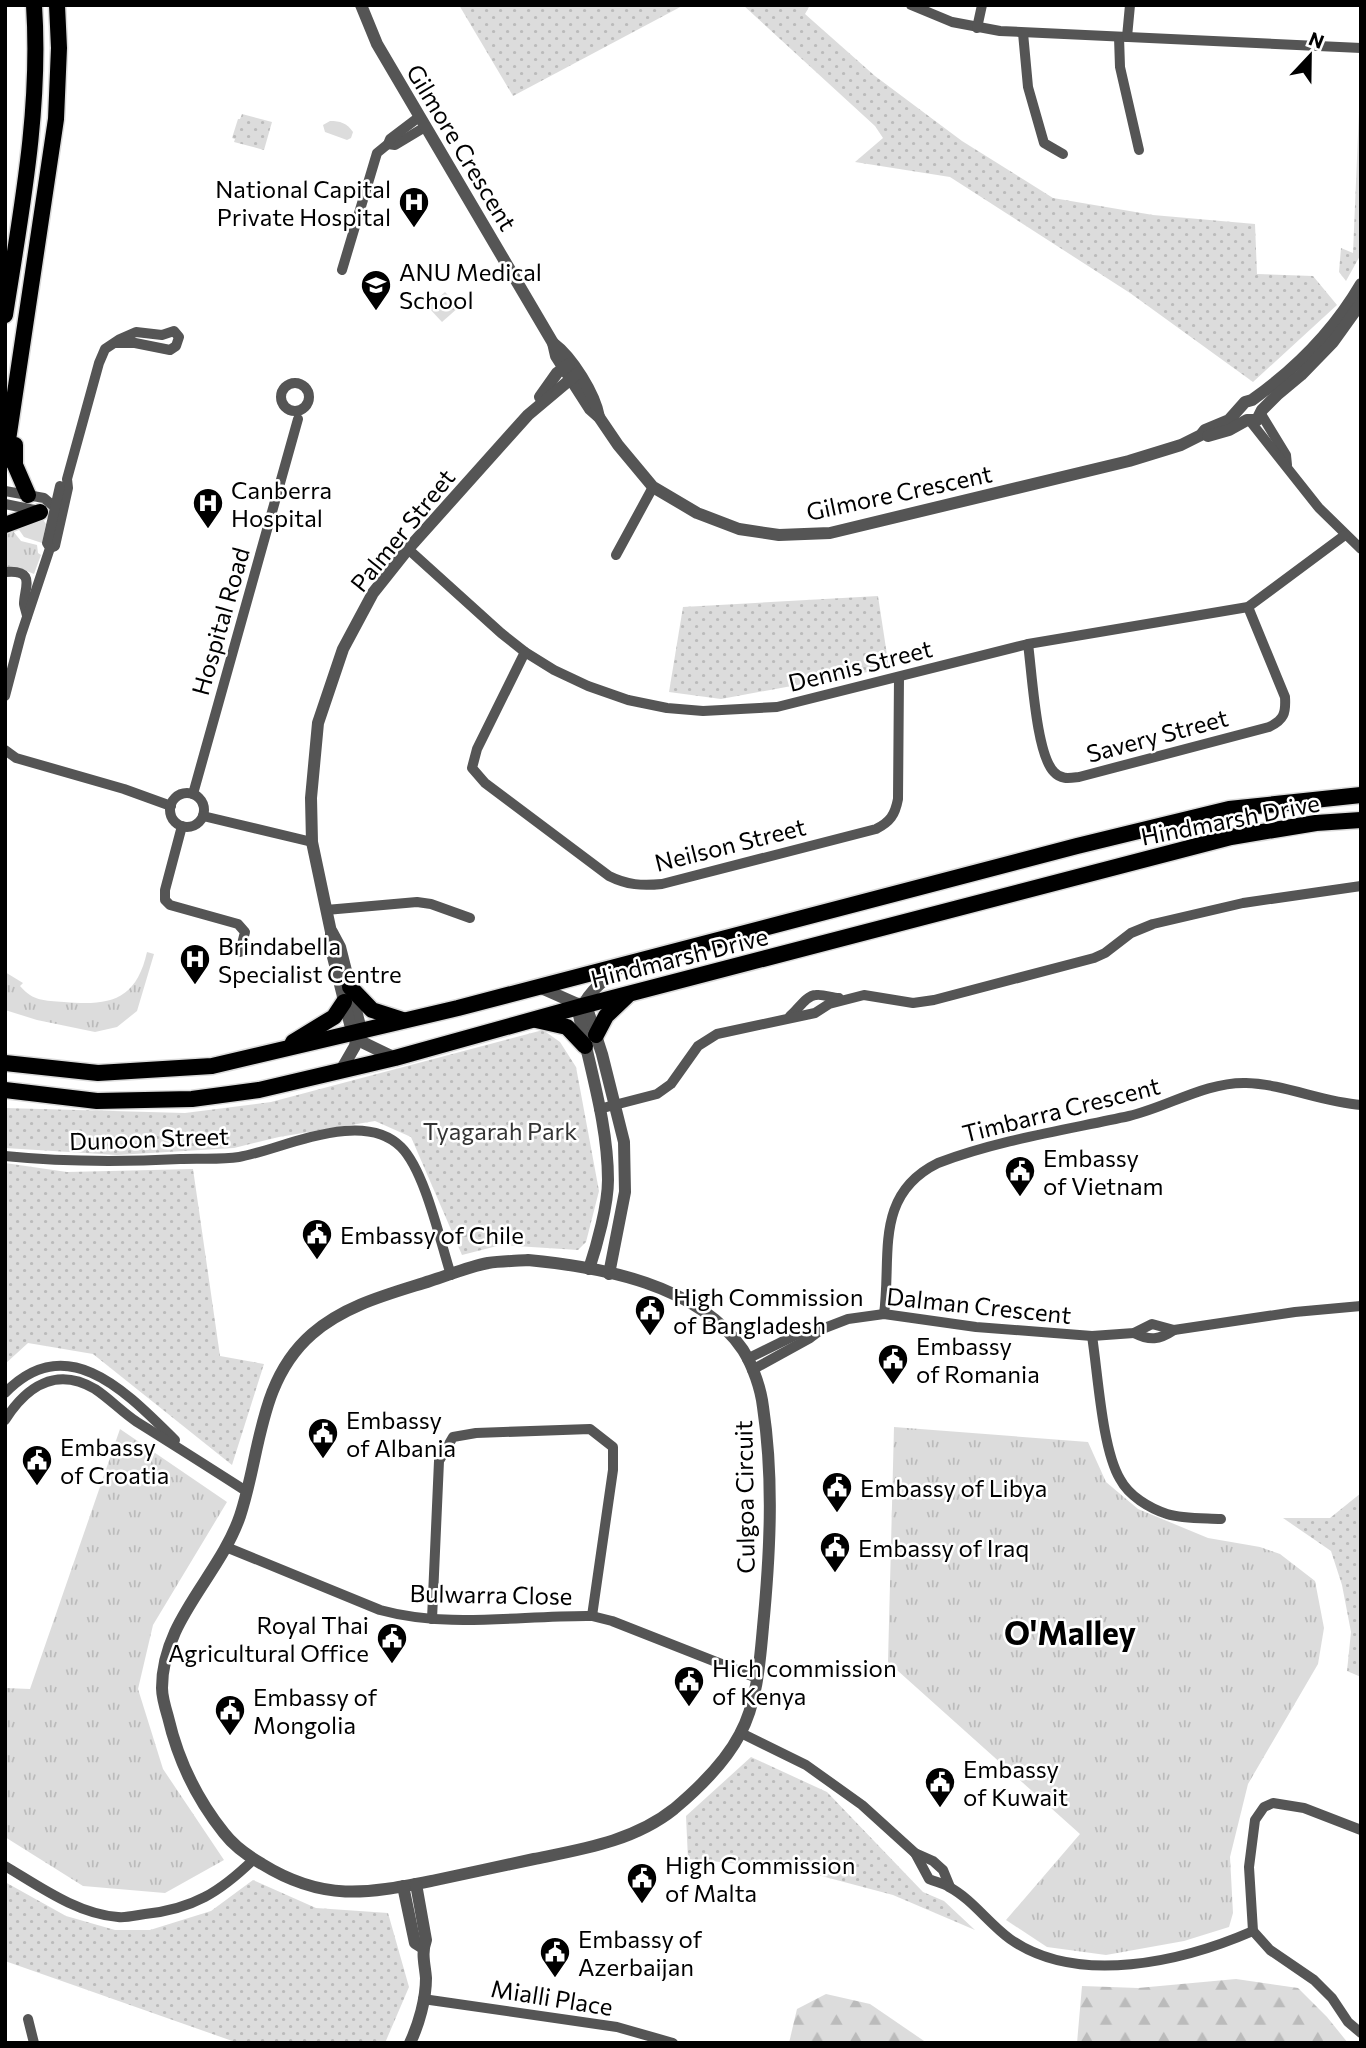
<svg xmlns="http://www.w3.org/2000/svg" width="1366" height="2048" font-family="Commissioner,sans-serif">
<defs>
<pattern id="grass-tufts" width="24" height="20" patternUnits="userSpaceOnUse" patternTransform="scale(1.75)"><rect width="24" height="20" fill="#dcdcdc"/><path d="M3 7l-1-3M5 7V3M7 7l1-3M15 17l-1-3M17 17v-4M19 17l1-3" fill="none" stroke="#bbb"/></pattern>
<pattern id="forest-firs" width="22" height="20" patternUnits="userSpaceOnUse" patternTransform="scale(1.75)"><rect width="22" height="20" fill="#dcdcdc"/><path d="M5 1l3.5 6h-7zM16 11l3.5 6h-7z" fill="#bbb"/></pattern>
<pattern id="park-dots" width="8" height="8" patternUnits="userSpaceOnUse" patternTransform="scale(1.75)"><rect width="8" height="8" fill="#dcdcdc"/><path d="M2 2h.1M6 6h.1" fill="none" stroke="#bbb" stroke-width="1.8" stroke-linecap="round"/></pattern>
</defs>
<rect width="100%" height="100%" fill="#fff"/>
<g fill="url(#grass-tufts)">
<path d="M445,292l14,15 -17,15 -14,-15z"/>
<path d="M42,518l4,6 -4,19 -18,-6 -9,-13z"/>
<path d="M9,526l12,15 16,4 1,8 3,2 -7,19 -12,-5h-17v-40z"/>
<path d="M147,952l7,2 -17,57 -20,16 -22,5 -58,-12 -32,-10v-38l18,11 -3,3c14,16 24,14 44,16 45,4 72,-1 83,-50z"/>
<path d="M894,1427l194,15 18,40 32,27 70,29 52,9 20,7 35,27 9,47 -6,36 -70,120 -18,73 3,56 -4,14 -45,14 -78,14 -59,-8 -41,-27 74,-86 -192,-172z"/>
<path d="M120,1429l107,73 -74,123 -15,64 25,80 61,91 -59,33 -82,-7 -78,-49v-149l25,1z"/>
</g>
<g fill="url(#forest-firs)">
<path d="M1236,1979l62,9 29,29 21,26h-271l5,-57 56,2z"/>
<path d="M826,1994l44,10 57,39h-138l8,-34z"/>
</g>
<g fill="url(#park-dots)">
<path d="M459,5h225l-171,91z"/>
<path d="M743,5h67l-5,9 70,62 87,65 91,57 100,17 102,9 2,50 56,2 24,29 -84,77 -123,-89 -180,-116 -95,-15 28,-24 -8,-12z"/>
<path d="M1361,63v191l-15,27 -7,-9 2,-24 12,5z"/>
<path d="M242,114l30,8 -8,28 -30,-8 1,-3 -3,-1 6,-19h2z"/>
<path d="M878,596l11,72 -168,31 -52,-7 14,-85z"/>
<path d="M543,1030l17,12 16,25 23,124 -13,51 -8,8 -77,-5 -39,10 -51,-118 -36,-16 -96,16 -45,11 -117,7 -112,-7v-40l180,5 86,-11z"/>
<path d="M5,1163l62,9 126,-3 27,187 44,8 -32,101 -139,-111 -65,-11 -23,21z"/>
<path d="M1361,1493v184l-14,-6 4,-39 -9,-47 -11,-34 -48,-33h47z"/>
<path d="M751,1757l76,35 96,100 21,9 31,29 -82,-35 -98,-26 -107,-10 -2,-43z"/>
<path d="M253,1880l63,28 72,5 21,74 -24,56h-147l-233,-82v-79l61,34 49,14h35l61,-19z"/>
</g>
<path fill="#dcdcdc" d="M330,121c10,0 17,2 23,11l-2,6 -4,2 -22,-8 -2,-7z"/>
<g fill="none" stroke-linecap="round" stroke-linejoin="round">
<g stroke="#dbdbdb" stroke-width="19">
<g id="primary">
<path d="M5,315c16,-103 36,-205 29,-310"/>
<path d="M15,445v20l13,30"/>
<path d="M5,460l51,-341 3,-71 -2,-43"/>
<path d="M5,525l35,-13"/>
<path d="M350,987l22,23 31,10"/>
<path d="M536,1020l31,7 18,19"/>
<path d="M596,1035l10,-19 21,-20"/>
<path d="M293,1042l41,-25 10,-15"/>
<path d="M5,1063l93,10 114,-7 246,-58 619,-162 152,-37 132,-14"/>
<path d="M5,1090l92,11 95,-2 67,-9 136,-32 187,-52 649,-169 85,-14 45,-3"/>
</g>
</g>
<g stroke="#555" stroke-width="10">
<path d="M911,5l41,17 48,9 361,17"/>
<path d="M977,28l5,-23"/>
<path d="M1023,33l5,54 16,56 19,11"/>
<path d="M1119,37l1,30 19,83"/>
<path d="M1127,37l3,-32"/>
<path d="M388,144l7,1 30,-18"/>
<path d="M342,270l35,-117 11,-9 2,-5 29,-22"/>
<circle cx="295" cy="397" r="14"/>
<path d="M1261,414l25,41 1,10"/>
<path d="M1250,421l69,87 42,41"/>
<path d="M5,491l39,7 14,12"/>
<path d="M5,504l34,7"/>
<path d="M50,548l5,-2 13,-58 -1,-9 32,-116 6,-14 15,-10 16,-7 26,3 12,-4 5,6 -3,9 -6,4 -35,-7h-20"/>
<path d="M408,549l93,84 24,19 29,18 34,16 40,14 39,8 36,3 74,-4 251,-63 220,-37 97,-72"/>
<path d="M616,555l37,-68"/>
<path d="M5,572c32,-3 19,16 19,32 0,1 3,11 3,12"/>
<path d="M1028,644c4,28 8,110 26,128 7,8 16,6 25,5l190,-50c15,-7 17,-14 16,-30l-37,-90"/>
<path d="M525,652l-48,97 -5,19 13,15 124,93c18,9 33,10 53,8l214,-55c14,-7 19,-14 22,-30l1,-122"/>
<path d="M5,696l16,-61 29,-87 -3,-5 13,-57"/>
<path d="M5,750l11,8 108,31 47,17"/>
<circle cx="187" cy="810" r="17"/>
<path d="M193,794l105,-375"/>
<path d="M203,816l109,26"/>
<path d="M182,826l-17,64v10l5,5 68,19 7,8 -5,20"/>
<path d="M326,910l91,-8 14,2 39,14"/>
<path d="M790,1016c8,-6 16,-21 26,-21 8,-1 16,3 23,3"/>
<path d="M599,1109l58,-15 14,-10 27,-38 19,-12 98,-21 14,-9 35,-9 49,8 21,-3 160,-42 11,-5 26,-20 22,-9 90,-21 118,-17"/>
<path d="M5,1156c59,6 116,6 175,3 19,-1 40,1 59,-2 45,-8 123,-49 162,-10 24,24 39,94 50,128"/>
<path d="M884,1314c8,-58 -11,-119 54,-151 61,-23 127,-33 191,-47 39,-9 76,-34 117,-33 38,1 76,19 115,22"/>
<path d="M1134,1333c16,8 25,7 40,-3"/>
<path d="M1092,1336c6,38 10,113 28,143 9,17 29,29 47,35 16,5 37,4 54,5"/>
<path d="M747,1359l59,-29 16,-1 26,-10 36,-5 92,13 116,9 42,-3 18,-9 22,6 121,-18 66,-6"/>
<path d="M752,1370l58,-32 12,-9"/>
<path d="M5,1393c63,-65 123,1 170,47"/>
<path d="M5,1420c21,-33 51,-54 90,-31 15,10 27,23 42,33 37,23 73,46 109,69"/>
<path d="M226,1547l154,63c69,19 141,5 212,6l20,5 145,57"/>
<path d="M432,1619l7,-158 14,-24 23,-4 114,-4 23,18v23l-21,146"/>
<path d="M741,1733l65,32 56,40 53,48 18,8 10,9 7,17"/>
<path d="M1361,1830l-57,-22 -31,-5 -9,4 -9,13 -6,47 4,64 17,19 44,30 18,18 16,24 13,11"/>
<path d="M915,1853l14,26c6,3 14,4 20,8 23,12 40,37 61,52 68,48 174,22 243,-8"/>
<path d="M5,1866c34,20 72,48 113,51 9,1 19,-2 27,-3 48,-5 75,-22 109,-55"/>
<path d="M423,1999l194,28 56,16"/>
<path d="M28,2019l6,24"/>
</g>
<g stroke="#555" stroke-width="12">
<path d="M361,5l16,39 176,299 3,13 34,53 9,8 19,28 35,42 44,26 42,16 40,6 51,-2 299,-72 52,-16 20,-10 4,-5 24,-10 16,-18 7,-2c45,-32 81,-68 109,-116"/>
<path d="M553,343c19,14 42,51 46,74"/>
<path d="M540,397l17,-24 12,-9"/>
<path d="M1208,436l21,-6 18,-10h10l5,-10 15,-15 24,-20 32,-33 28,-39"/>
<path d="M332,932l8,15 19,75 -4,24 -15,26"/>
<path d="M539,987l43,19 7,8 13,40 22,88 1,50 -16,82"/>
<path d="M395,1058l-31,-15 -14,-19 -19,-75v-17l-19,-90 -1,-44 7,-75 25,-74 30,-56 35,-44 120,-134 50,-42"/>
<path d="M528,1260c73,7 170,24 215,90 10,16 18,39 20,57 11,73 7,147 0,220 -3,34 -6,76 -23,107 -15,29 -41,54 -66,75 -40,32 -91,40 -140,50 -33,7 -65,14 -98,21 -67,13 -111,23 -174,-16 -14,-8 -28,-18 -38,-31 -28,-35 -46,-73 -56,-116 -3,-10 -6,-20 -6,-29 0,-68 57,-111 78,-172 21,-63 18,-135 72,-182 33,-29 77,-40 118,-53 19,-6 38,-14 58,-18 13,-2 27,-2 40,-3z"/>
<path d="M589,1269c8,-24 19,-64 19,-89 0,-55 -18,-111 -29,-165 7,-22 24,-34 41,-48"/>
<path d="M403,1886l12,57 8,5"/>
<path d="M410,2043c9,-19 16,-44 16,-65 -1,-13 -5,-25 0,-38l-10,-56"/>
</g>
<use href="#primary" stroke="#000" stroke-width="16"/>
</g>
<defs>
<g id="hospital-pin" transform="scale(1.575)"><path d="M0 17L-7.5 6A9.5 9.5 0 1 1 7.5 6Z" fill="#000" stroke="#fff"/><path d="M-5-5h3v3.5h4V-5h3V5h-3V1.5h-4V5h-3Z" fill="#fff"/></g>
<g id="university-pin" transform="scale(1.575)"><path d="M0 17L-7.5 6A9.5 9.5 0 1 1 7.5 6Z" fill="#000" stroke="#fff"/><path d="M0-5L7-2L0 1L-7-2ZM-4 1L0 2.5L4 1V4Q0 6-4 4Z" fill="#fff"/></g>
<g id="civic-pin" transform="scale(1.575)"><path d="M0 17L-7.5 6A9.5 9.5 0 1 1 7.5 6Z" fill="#000" stroke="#fff"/><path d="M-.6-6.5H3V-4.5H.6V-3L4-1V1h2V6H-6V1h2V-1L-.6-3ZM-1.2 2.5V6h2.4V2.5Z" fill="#fff"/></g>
</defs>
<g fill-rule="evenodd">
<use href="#hospital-pin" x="414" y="202"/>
<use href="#university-pin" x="376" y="285"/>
<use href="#hospital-pin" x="208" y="503"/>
<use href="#hospital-pin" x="195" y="959"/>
<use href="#civic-pin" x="1020" y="1171"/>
<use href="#civic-pin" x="317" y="1234"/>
<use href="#civic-pin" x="650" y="1310"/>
<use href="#civic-pin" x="893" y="1359"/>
<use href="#civic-pin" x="323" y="1433"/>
<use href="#civic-pin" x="37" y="1460"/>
<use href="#civic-pin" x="837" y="1487"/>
<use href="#civic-pin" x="835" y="1547"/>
<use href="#civic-pin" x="392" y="1638"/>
<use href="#civic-pin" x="689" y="1681"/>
<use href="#civic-pin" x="230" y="1710"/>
<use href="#civic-pin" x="940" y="1782"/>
<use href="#civic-pin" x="642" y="1878"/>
<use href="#civic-pin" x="555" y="1952"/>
</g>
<g text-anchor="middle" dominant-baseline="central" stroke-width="5" stroke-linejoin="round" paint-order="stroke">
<g font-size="24" fill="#000" stroke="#fff">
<text transform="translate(462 147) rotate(59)">Gilmore Crescent</text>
<text transform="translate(899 492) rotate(-12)">Gilmore Crescent</text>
<text transform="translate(402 530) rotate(-51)">Palmer Street</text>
<text transform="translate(220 621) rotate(-74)">Hospital Road</text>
<text transform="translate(860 665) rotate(-14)">Dennis Street</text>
<text transform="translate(1157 735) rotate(-15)">Savery Street</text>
<text transform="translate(1230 819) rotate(-11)">Hindmarsh Drive</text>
<text transform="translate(730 844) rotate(-14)">Neilson Street</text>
<text transform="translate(679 957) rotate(-14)">Hindmarsh Drive</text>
<text transform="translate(1061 1109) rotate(-14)">Timbarra Crescent</text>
<text transform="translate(149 1138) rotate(-2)">Dunoon Street</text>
<text transform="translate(979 1305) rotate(6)">Dalman Crescent</text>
<text transform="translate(744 1497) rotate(-91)">Culgoa Circuit</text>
<text transform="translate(491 1594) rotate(1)">Bulwarra Close</text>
<text transform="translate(552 1997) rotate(9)">Mialli Place</text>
</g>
<g font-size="24" fill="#000" stroke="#fff" text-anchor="start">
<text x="391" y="188" text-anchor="end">National Capital<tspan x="391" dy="28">Private Hospital</tspan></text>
<text x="399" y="271">ANU Medical<tspan x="399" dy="28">School</tspan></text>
<text x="231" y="489">Canberra<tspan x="231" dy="28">Hospital</tspan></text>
<text x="218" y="945">Brindabella<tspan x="218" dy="28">Specialist Centre</tspan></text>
<text x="1043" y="1157">Embassy<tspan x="1043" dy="28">of Vietnam</tspan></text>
<text x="340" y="1234">Embassy of Chile</text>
<text x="673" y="1296">High Commission<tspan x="673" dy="28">of Bangladesh</tspan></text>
<text x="916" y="1345">Embassy<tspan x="916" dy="28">of Romania</tspan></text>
<text x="346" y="1419">Embassy<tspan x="346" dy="28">of Albania</tspan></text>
<text x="60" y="1446">Embassy<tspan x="60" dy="28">of Croatia</tspan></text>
<text x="860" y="1487">Embassy of Libya</text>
<text x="858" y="1547">Embassy of Iraq</text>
<text x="369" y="1624" text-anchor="end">Royal Thai<tspan x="369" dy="28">Agricultural Office</tspan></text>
<text x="712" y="1667">Hich commission<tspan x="712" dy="28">of Kenya</tspan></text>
<text x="253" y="1696">Embassy of<tspan x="253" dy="28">Mongolia</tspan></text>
<text x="963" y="1768">Embassy<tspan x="963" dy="28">of Kuwait</tspan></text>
<text x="665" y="1864">High Commission<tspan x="665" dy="28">of Malta</tspan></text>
<text x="578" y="1938">Embassy of<tspan x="578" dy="28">Azerbaijan</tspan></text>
</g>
<g font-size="24" fill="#333" stroke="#fff">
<text x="500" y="1130">Tyagarah Park</text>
</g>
<g font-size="32" font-weight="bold" fill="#000" stroke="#fff">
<text x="1070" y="1632">O'Malley</text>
</g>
</g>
<rect width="1366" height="2048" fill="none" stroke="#000000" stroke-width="14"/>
<g transform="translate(1310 56) rotate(22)" stroke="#ffffff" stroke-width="5" paint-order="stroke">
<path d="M0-5L12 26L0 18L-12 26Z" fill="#000000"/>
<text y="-10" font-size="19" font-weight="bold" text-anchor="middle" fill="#000000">N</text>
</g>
</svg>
